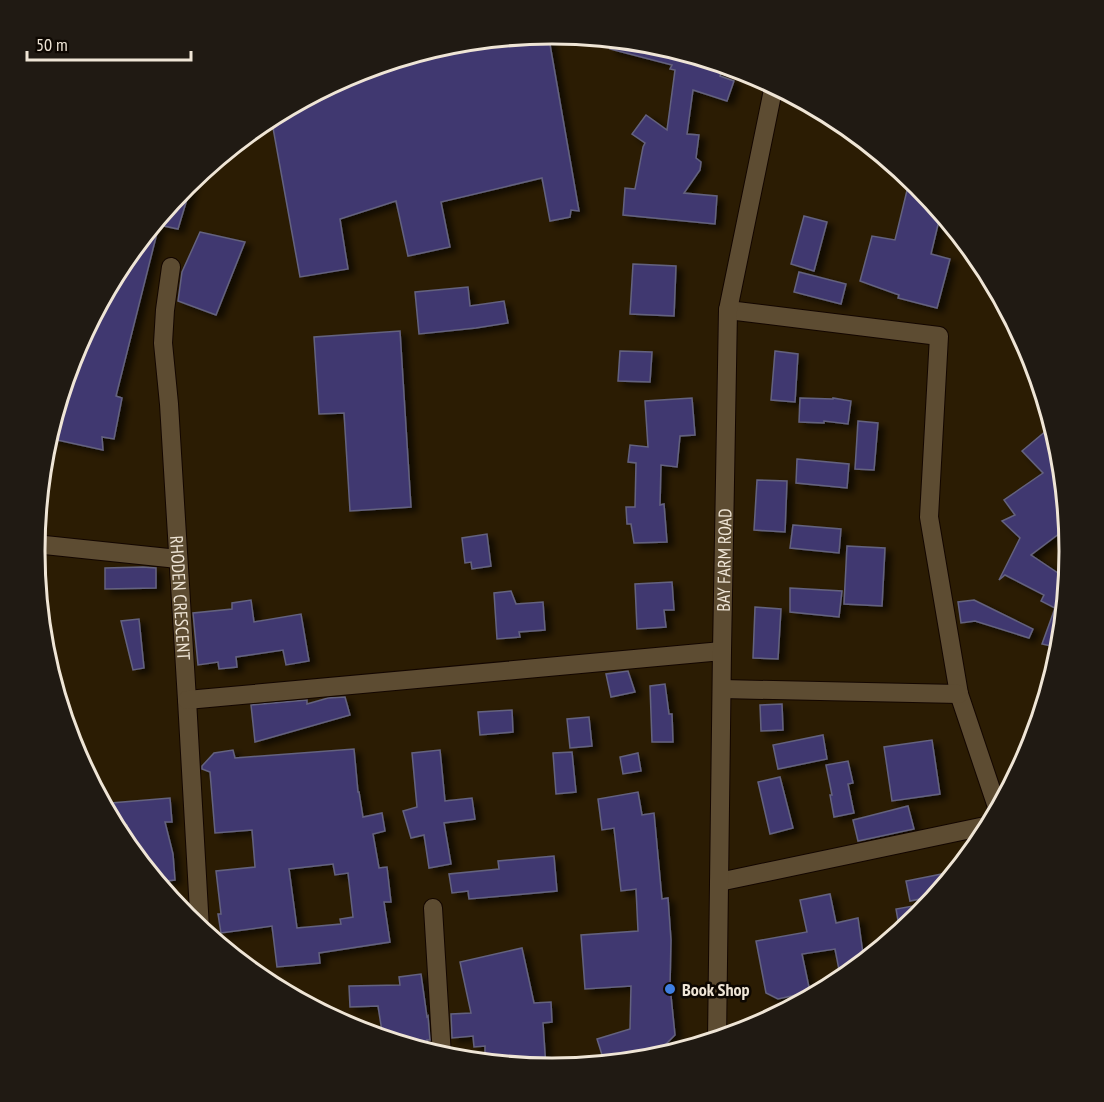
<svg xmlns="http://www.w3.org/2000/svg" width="1104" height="1102" font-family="'PT Sans Narrow',sans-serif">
<defs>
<filter id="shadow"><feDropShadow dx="6" dy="4" stdDeviation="3" flood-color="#0009"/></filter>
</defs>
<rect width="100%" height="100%" fill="#2b1c03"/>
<g fill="#41396f" stroke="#64627f" stroke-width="1.5" fill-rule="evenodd" filter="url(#shadow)">
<path d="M548,33l31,178 -8,-1 -1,7 -20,4 -8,-43 -101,24 9,45 -42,9 -12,-55 -56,18 8,50 -48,8 -29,-160 83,-45 97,-29z"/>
<path d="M612,39l41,4 71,21 -4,12 14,5 -7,20 -34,-11 -6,44 12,1 -3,23 5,4 -1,8 -16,23 33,3 -2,28 -92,-9 2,-27 10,1 8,-42 2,-4 -13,-9 14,-19 21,15 8,-60 -5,-1 2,-4 -62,-16z"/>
<path d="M910,178l9,7 22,27 -10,42 19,5 -13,49 -39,-10 1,-3 -39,-14 12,-45 23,4z"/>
<path d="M193,179l-15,50 -19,-4 -43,171 6,2 -8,41 -12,-2 1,13 -55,-12 26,-86 1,-2 8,2 8,-31 31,-58 64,-79z"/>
<path d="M804,216l23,6 -13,49 -23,-7z"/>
<path d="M200,232l45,10 -29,73 -38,-14 4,-29z"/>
<path d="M633,264l43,2 -2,50 -44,-2z"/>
<path d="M799,272l47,12 -5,20 -47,-12z"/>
<path d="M468,287l2,19 34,-5 4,22 -32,5 -57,6 -4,-42z"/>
<path d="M400,331l11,176 -61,4 -6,-98 -25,1 -5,-77z"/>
<path d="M620,351l32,1 -2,30 -32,-1z"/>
<path d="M775,351l23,3 -3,48 -24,-2z"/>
<path d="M692,398l3,37 -15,1 -3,31 -16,-2 -1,40 4,-1 3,38 -33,1 -3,-19h-4l-1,-17h9l1,-44 -8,-1 2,-17 18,2 -3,-46z"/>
<path d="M800,398l33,1v-1l18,3 -3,23 -24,-3v2l-25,-1z"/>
<path d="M858,421l20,2 -4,47 -19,-1z"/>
<path d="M1053,425l7,25 8,77 -37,28 36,24 -7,69 -18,-4 13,-36 -14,-7 3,-6 -39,-20 -6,5 21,-42 -18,-17 13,-6 -11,-15 39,-27 -21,-22z"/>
<path d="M797,459l52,5 -2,24 -51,-5z"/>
<path d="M757,480l30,1 -2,51 -31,-2z"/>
<path d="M793,525l48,4 -2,24 -49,-5z"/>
<path d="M487,534l4,32 -19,3 -1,-7 -6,1 -3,-25z"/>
<path d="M847,546l38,2 -3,58 -38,-2z"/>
<path d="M143,567l13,1v20l-51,1v-21z"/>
<path d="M672,582l2,28h-10l2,17 -29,2 -2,-45z"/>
<path d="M790,588l52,3 -3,26 -49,-5z"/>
<path d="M511,591l5,13 27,-2 2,28 -26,2 1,5 -23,2 -3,-46z"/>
<path d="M251,600l3,22 47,-8 8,47 -23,4 -3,-15 -47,7 1,10 -18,2 -1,-7 -20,3 -5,-52 39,-4v-6z"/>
<path d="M974,600l59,29 -4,9 -54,-17 -14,2 -3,-21z"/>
<path d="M755,607l26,2 -3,50 -25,-1z"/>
<path d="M139,619l5,49 -11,2 -12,-49z"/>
<path d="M628,671l7,21 -24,5 -5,-23z"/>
<path d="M665,684l4,30h3l1,28h-21l-2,-56z"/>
<path d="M345,697l5,18 -95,27 -4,-37 56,-5v4l21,-6z"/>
<path d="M782,704l1,26 -22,1 -1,-26z"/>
<path d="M512,710l1,22 -33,3 -2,-23z"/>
<path d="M589,717l3,29 -22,2 -3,-29z"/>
<path d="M823,735l4,24 -49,10 -5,-24z"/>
<path d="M932,740l8,54 -48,7 -8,-54z"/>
<path d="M354,749l4,43h1l4,25 19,-4 3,18 -12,3 6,34 8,-1 4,35h-7l6,40 -71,11 1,10 -43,4 -5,-41 -51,7 -3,-19h3l-5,-43 39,-4 -3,-37 -37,3 -5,-61 -8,-3v-3l12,-13 19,-3 2,8zM333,864l2,11 13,-2 5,44 -13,2 1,5 -44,4 -8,-59z"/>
<path d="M440,750l5,51 27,-3 3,21 -31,4 7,41 -22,4 -5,-33 -13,3 -8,-27 14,-4 -5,-54z"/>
<path d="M572,752l4,40 -20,2 -3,-41z"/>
<path d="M638,753l3,18 -18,3 -3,-17z"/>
<path d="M848,761l5,22 -5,1 6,29 -20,4 -4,-22h2l-6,-30z"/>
<path d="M780,777l13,51 -23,6 -12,-52z"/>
<path d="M638,792l4,23 12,-2 8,86 6,-1 3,42 -1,46 5,49 -21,21 -51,2 -6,-19 33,-10 1,-43 -46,3 -4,-54 57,-4 -2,-42 -15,2 -7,-63 -12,2 -4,-31z"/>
<path d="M170,798l2,24h-7l8,32 2,26 -18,2 -23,-28 -7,-29 -12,1 -2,-4 -2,-19z"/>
<path d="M908,806l6,23 -56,12 -5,-21z"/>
<path d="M554,856l3,35 -88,8 -1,-8 -16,2 -3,-19 50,-5 -1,-8z"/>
<path d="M957,871l-22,25 -25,5 -4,-20z"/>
<path d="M830,894l6,29 22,-5 6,43 -7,7 -18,2 -4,-21 -33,5 8,38 -32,7 -12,-6 -10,-52 51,-9 -7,-32z"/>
<path d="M930,903l-12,15 -18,14 -4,-23z"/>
<path d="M522,948l12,55 17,-1 1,20 -9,1 3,45 -61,-6v-16l-11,1 -1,-11 -21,2 -1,-24 20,-1 -11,-51z"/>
<path d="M421,974l6,43 1,-1 2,24h-3l2,12 -46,-14 -5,-32 -28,1 -1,-21 51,-1 -1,-8z"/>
</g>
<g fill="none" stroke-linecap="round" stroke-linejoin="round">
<g stroke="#130600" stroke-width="20">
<g id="street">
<path id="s1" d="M171,267l-6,43 -2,33 6,61 18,296 13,229"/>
<path d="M728,310l211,26 -10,181 30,177 39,116"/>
<path d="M35,544l143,15"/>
<path d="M722,689l237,5"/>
<path d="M187,700l535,-49"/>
<path d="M719,882l271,-57"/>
<path d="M433,908l9,148"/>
</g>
</g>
<g stroke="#130600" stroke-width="20">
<g id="secondary">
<path id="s2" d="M717,1040l5,-389 6,-341 46,-225"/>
</g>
</g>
<use href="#street" stroke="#5d4c32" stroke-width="18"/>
<use href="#secondary" stroke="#5d4c32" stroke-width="18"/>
</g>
<circle fill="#3f7fe0" stroke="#0e0802" stroke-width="2" cx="670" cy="989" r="6"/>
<g text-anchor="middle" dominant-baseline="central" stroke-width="5" stroke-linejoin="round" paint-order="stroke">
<g font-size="18" fill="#efe5d6" stroke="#0e0802">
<text stroke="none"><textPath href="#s2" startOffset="480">BAY FARM ROAD</textPath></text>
<text stroke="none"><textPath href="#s1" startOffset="332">RHODEN CRESCENT</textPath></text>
</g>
<g font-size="18" font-weight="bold" fill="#efe5d6" stroke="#0e0802" text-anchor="start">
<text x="682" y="989">Book Shop</text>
</g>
</g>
<path d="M0 0H1104V1102H0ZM45 551a507 507 0 1 1 1014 0a507 507 0 1 1-1014 0Z" fill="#201a13" fill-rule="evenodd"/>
<path fill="none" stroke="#efe5d6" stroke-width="3" d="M45 551a507 507 0 1 1 1014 0a507 507 0 1 1-1014 0Z"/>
<path d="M27 51v9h164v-9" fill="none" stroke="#efe5d6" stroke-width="3"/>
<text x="36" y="51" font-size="18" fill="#efe5d6" stroke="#0e0802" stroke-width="4.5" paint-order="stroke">50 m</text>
</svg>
